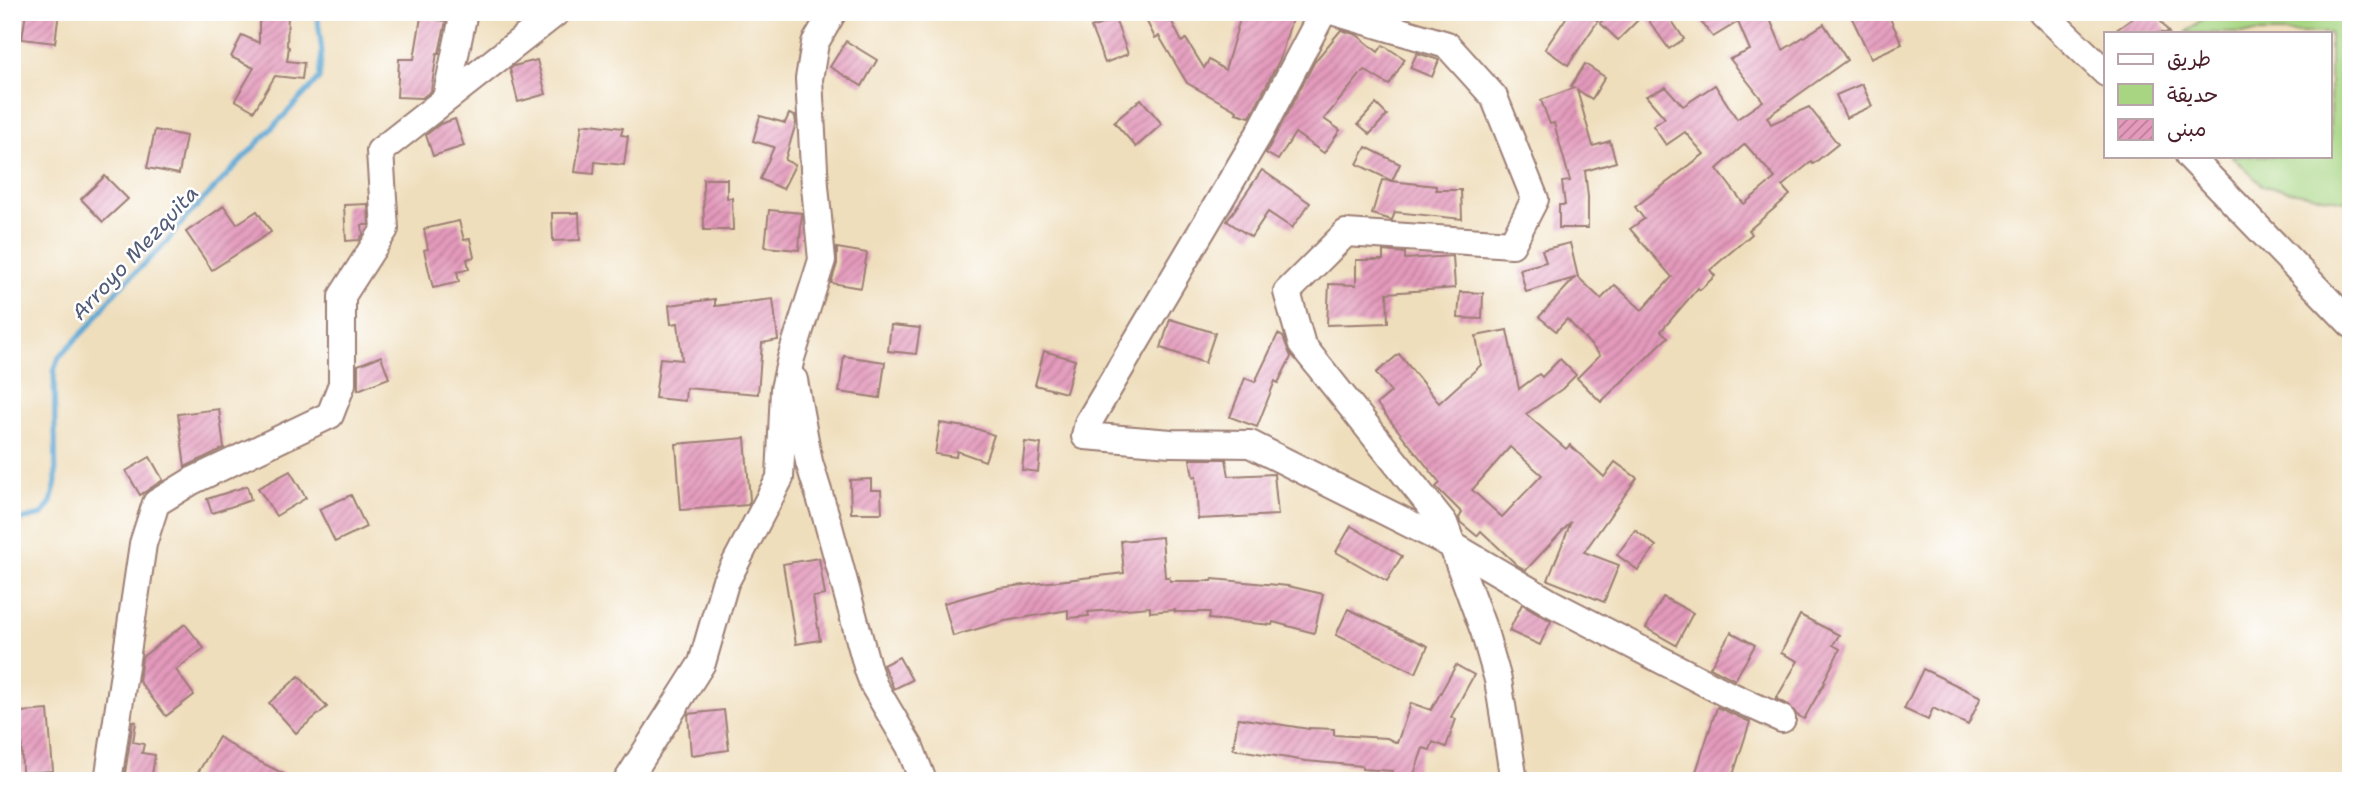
<svg xmlns="http://www.w3.org/2000/svg" width="2363" height="793" font-family="'Shantell Sans','Playpen Sans Arabic',sans-serif">
<defs>
<pattern id="building-hatch" width="6" height="6" patternUnits="userSpaceOnUse" patternTransform="scale(1.75)"><rect width="6" height="6" fill="#e49abc"/><path d="M-1 1l2-2M0 6l6-6M5 7l2-2" fill="none" stroke="#bb7d99"/></pattern>
</defs>
<rect width="100%" height="100%" fill="#fff"/>
<filter id="ink" filterUnits="userSpaceOnUse"><feTurbulence type="fractalNoise" baseFrequency=".0143" numOctaves="2"/><feDisplacementMap in="SourceGraphic" scale="14" xChannelSelector="R" yChannelSelector="G"/><feConvolveMatrix kernelMatrix="1 2 1 2 8 2 1 2 1" color-interpolation-filters="sRGB"/></filter>
<filter id="wash" filterUnits="userSpaceOnUse"><feTurbulence type="fractalNoise" baseFrequency=".00686" numOctaves="4" result="noise"/><feDisplacementMap in="SourceGraphic" scale="28" xChannelSelector="R" yChannelSelector="G"/><feGaussianBlur stdDeviation="1.57" result="paint"/><feColorMatrix in="noise" values="0 0 0 0 0 0 0 0 0 0 0 0 0 0 0 0 0 1.4 0 .05"/><feComposite in="paint" operator="in"/></filter>
<g filter="url(#wash)">
<rect width="100%" height="100%" fill="#efdebc"/>
<path fill="#a7d582" stroke="#787a56" stroke-width="2" d="M2210,12h141v190l-88,-16 -31,-30h98v-123h-144z"/>
<g fill="none" stroke-linecap="round" stroke-linejoin="round">
<path stroke="#5ca7d4" stroke-width="5" d="M12,522l30,-7 9,-13 5,-20 -2,-111 5,-14 32,-33 26,-34 49,-47 19,-24 134,-140 3,-27 -5,-40"/>
</g>
<g id="blocks">
<g fill="url(#building-hatch)" fill-rule="evenodd">
<path d="M26,12h33l-4,31 -33,-4z"/>
<path d="M259,12h29l-1,34 2,1 -2,14 17,2 -2,16 -27,-3 -21,35 -19,-11 19,-32 -23,-11 11,-22 17,8z"/>
<path d="M1142,12h25l15,30 4,-3 18,29 5,-8 16,10 17,-58h52l-14,47 -30,58 -14,-4 1,-2 -50,-28 -28,-47 -4,2z"/>
<path d="M1570,12h16l12,9 -30,44 -23,-16z"/>
<path d="M1610,12h56l18,27 -15,10 -25,-35 -26,26 -18,-17z"/>
<path d="M1693,12h74l16,38 41,-26 23,36 -80,57 4,7 38,-17 29,37 -25,20 -2,-2 -29,24 8,9 -41,35 3,4 -42,36 5,6 -15,14 -2,-2 -37,43 7,6 -67,65 -24,-24 23,-23 -33,-36 -11,12 -17,-14 36,-39 -49,14 -6,-23 26,-7 -4,-12 28,-7 8,34 23,22 14,-14 27,25 30,-33 -42,-48 14,-10 -9,-12 69,-53 -19,-22 -19,13 -13,-19 12,-8 -19,-22 20,-9 17,19 32,-21 22,34 26,-18 -33,-42 20,-9 -12,-28 -25,15zM1745,144l30,34 -31,26 -27,-35z"/>
<path d="M1849,12h38l15,32 -31,14z"/>
<path d="M2142,12h12l15,21h-57z"/>
<path d="M421,17l25,4 -7,32h-2l-6,38 -9,7 -25,-1 2,-38h15z"/>
<path d="M1115,19l13,35 -23,9 -14,-35z"/>
<path d="M1341,30l16,5 21,17 5,-7 22,14 -16,26 -25,-15 -40,49 16,11 -16,23 -29,-20 -17,27 -12,-7 49,-92z"/>
<path d="M846,41l31,19 -15,26 -32,-19z"/>
<path d="M1417,53l22,7 -7,17 -22,-9z"/>
<path d="M537,60l9,34 -28,8 -8,-33 4,-3z"/>
<path d="M1585,64l20,13 -13,22 -15,-9 16,56 17,-5 6,21 -31,9 3,26v31h-29v-23h6l-3,-23 8,-1 -16,-58 -4,1 -9,-24 33,-12 -3,-2z"/>
<path d="M1862,84l10,22 -26,12 -10,-23z"/>
<path d="M1141,99l21,25 -26,23 -22,-25z"/>
<path d="M1376,104l11,11 -17,19 -12,-10z"/>
<path d="M789,114l6,2 1,7 -11,37 10,5 -12,24 -23,-10 14,-32 -21,-6 7,-25 25,7z"/>
<path d="M455,119l9,27 -31,10 -7,-21 14,-11z"/>
<path d="M590,124l33,4 -2,7 7,1 -4,29 -29,-3 -1,12 -19,-2 7,-47z"/>
<path d="M155,130l31,6 -7,38 -32,-6z"/>
<path d="M1366,147l34,17 -8,17 -35,-17z"/>
<path d="M1262,170l48,33 -18,25 -24,-16 -17,25 -24,-16z"/>
<path d="M105,176l23,23 -25,23 -22,-23z"/>
<path d="M703,179h24v19h5l1,32h-29z"/>
<path d="M1382,180l54,6v4h25l1,29 -67,-7 -3,8 -20,-6z"/>
<path d="M368,204l1,21h-7l1,9 -4,6 -13,1 -2,-36z"/>
<path d="M224,206l13,18 20,-13 14,21 -59,38 -26,-38z"/>
<path d="M769,210l33,3 -3,37 -34,-3z"/>
<path d="M552,213h27l1,27 -27,1z"/>
<path d="M459,221l5,19 6,-1 4,18 -7,2 2,10 -12,3 2,10 -26,6 -9,-38 4,-1 -4,-20z"/>
<path d="M837,248l30,5 -6,35 -30,-5 6,-19z"/>
<path d="M1383,251l22,2v6l48,-3 2,32 -68,5 1,30 -61,2 2,-41 27,1v-25h27z"/>
<path d="M1460,292l23,1 -1,26 -24,-1z"/>
<path d="M715,299v7l58,-7 5,41 -16,3 -4,51 -72,-6 -1,13 -30,-3 5,-40 22,2 -4,-37 -7,1 -2,-19z"/>
<path d="M1170,319l45,14 -10,30 -44,-15z"/>
<path d="M891,325l29,3 -4,26 -28,-3z"/>
<path d="M1507,330l12,59 20,-15 3,3 18,-18 16,16 -14,14 -36,25 40,35 4,-4 34,32 11,-15 22,16 -53,74 35,13 -15,37 -56,-22 23,-58 -45,48 -9,-5 -36,-34 -4,5 -17,-14 -1,-4 3,-5 -26,-26 4,-4 -63,-79 14,-12 -15,-19 23,-19 40,49 42,-38 -5,-29zM1510,447l32,28 -40,42 -30,-27z"/>
<path d="M1278,334l5,3 8,20 -13,26 -3,-2 -18,46 -27,-10 15,-39 10,4z"/>
<path d="M1044,351l31,9 -9,33 -31,-8z"/>
<path d="M381,356l8,22 -31,12v-25z"/>
<path d="M844,356l41,6 -5,36 -41,-6z"/>
<path d="M219,409l5,39 -39,19 -7,-53z"/>
<path d="M940,423l37,6 17,6 -9,26 -28,-10 -1,6 -21,-3z"/>
<path d="M745,438l5,62 -2,5 -67,5 -5,-66z"/>
<path d="M1025,442l16,2 -3,28 -16,-2z"/>
<path d="M150,457l13,23 -23,15 -14,-24z"/>
<path d="M1190,459h36l3,17 45,-2 4,41 -80,4 -2,-43 -3,1z"/>
<path d="M290,471l16,27 -30,18 -18,-28z"/>
<path d="M871,479v11h10l1,23h-31l-1,-33z"/>
<path d="M247,486l4,14 -39,13 -5,-14z"/>
<path d="M351,495l15,32 -31,15 -16,-33z"/>
<path d="M1351,526l51,30 -15,25 -51,-29z"/>
<path d="M1635,530l21,16 -18,24 -21,-15z"/>
<path d="M1162,537l3,40h4l1,4h42l1,-2 75,7 35,8 -9,39 -41,-11 -1,3 -63,-6 1,-7h-35v-2l-25,2v-5l-62,5 1,4 -21,2v-8l-63,11 -52,15 -9,-33 55,-15 125,-15 -3,-32z"/>
<path d="M819,558l6,37 -12,2 7,43 -24,4 -13,-80z"/>
<path d="M1663,597l30,16 -17,32 -30,-17z"/>
<path d="M1522,604l29,17 -11,24 -31,-14z"/>
<path d="M1348,609l80,37 -12,27 -80,-38z"/>
<path d="M1800,615l39,20 -6,10 7,4 -16,32 1,1 -21,37 -7,-4 -8,-10 -13,-6 22,-38 -17,-8z"/>
<path d="M185,624l19,24 -28,22 18,25 -28,21 -27,-35 3,-24z"/>
<path d="M1731,632l24,13 -20,35 -25,-13z"/>
<path d="M899,657l13,23 -18,9 -11,-24z"/>
<path d="M1456,665l18,10 -23,42 5,2 -10,28 -13,-5 -3,8 -7,-2 -10,29 -21,-3 1,-3 -31,-2v-3l-56,-5 -73,-12 5,-31 71,11v-1l25,1v6l53,3 10,5 14,-40 20,7z"/>
<path d="M1923,669l58,28 -13,28 -35,-17 -5,12 -24,-11z"/>
<path d="M299,676l28,31 -31,26 -27,-30z"/>
<path d="M1717,707l33,15 -19,59h-38z"/>
<path d="M48,710l5,61 -31,2 -1,-61z"/>
<path d="M724,710l5,40 -38,5 -3,-41z"/>
<path d="M133,721l3,1 -3,20 11,2 -2,9 13,2 -4,26 -27,-1z"/>
<path d="M219,737l27,18 52,26h-105z"/>
</g>
</g>
</g>
<g filter="url(#ink)">
<use href="#blocks" fill-opacity="0" stroke="#9c7e74" stroke-width="2"/>
<g fill="none" stroke-linecap="round" stroke-linejoin="round">
<g stroke="#9c7e74" stroke-width="30">
<g id="minor">
<path d="M1323,12l-64,122 -171,289 -3,13 86,7 79,1 202,101 99,58 174,90 57,26"/>
<path d="M1335,12l112,33 47,52 41,102 -23,45 -166,-11 -59,59 15,53 142,178 40,108 14,49 16,101"/>
<path d="M2042,12l64,61"/>
<path d="M446,98l18,-86"/>
<path d="M2189,156l162,168"/>
<path d="M794,380l15,82 19,61 40,147 6,16 36,61 13,34"/>
<path d="M108,781l35,-237 13,-41 36,-22 138,-66 12,-31v-88l43,-67 -5,-78 177,-139"/>
<path d="M627,781l75,-118 23,-80 55,-105 4,-89 7,-31 31,-98 -7,-74 -6,-107 6,-36 18,-31"/>
</g>
</g>
<use href="#minor" stroke="#fff" stroke-width="26"/>
</g>
</g>
<g text-anchor="middle" dominant-baseline="central" stroke-width="5" stroke-linejoin="round" paint-order="stroke">
<g font-size="21" font-style="italic" fill="#525c77" stroke="#fff">
<text transform="translate(135 253) rotate(-47)">Arroyo Mezquita</text>
</g>
</g>
<rect width="2363" height="793" fill="none" stroke="#fff" stroke-width="42"/>
<rect x="2104" y="32" width="228" height="126" fill="#ffffff" stroke="#b7a5aa" stroke-width="2"/>
<rect x="2118" y="54" width="35" height="10" fill="#ffffff" stroke="#b7a5aa" stroke-width="2"/>
<text x="2167" y="66" font-size="21" fill="#4a1f2b">طريق</text>
<rect x="2118" y="84" width="35" height="21" fill="#a7d582" stroke="#b7a5aa" stroke-width="2"/>
<text x="2167" y="102" font-size="21" fill="#4a1f2b">حديقة</text>
<rect x="2118" y="119" width="35" height="21" fill="url(#building-hatch)" stroke="#b7a5aa" stroke-width="2"/>
<text x="2167" y="136" font-size="21" fill="#4a1f2b">مبنى</text>
</svg>
